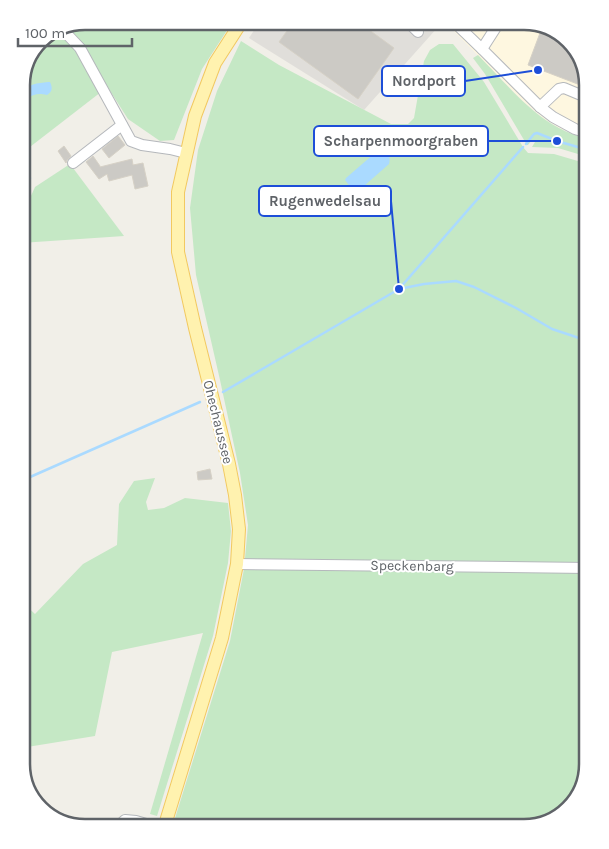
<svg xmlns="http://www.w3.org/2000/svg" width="609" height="849" font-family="Karla,sans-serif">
<rect width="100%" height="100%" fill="#f1efe8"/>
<path fill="#fef7e0" d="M444,21h84l28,9 23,23 9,32v54l-29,-11 -16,-10 -20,-17z"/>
<path fill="#e0deda" d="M260,21h171l7,6 -74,83 -115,-72z"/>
<g fill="#c5e8c5">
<path d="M85,21h148l-31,48 -28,71 -14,1 -32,-22 -58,-91z"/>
<path d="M60,31l16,17 25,44 -75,58 -5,-6v-64l22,-43z"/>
<path d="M241,41l38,24 112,59h17l6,-6 10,-57 6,-11 9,-6h14l31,38 39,65 5,6 26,1 34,10v600l-9,32 -23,23 -32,9h-352l58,-187 14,-72 4,-44 -8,-52 -20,-93 -24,-105 -6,-67 8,-58 19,-59z"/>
<path d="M478,55c24,24 51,58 81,73 9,5 19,8 29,11v18l-30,-9 -26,-1 3,-5 -3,-2 -4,5h-1l-42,-71 -12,-16z"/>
<path d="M70,164l54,72 -103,7v-25l14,-31z"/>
<path d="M155,478l-9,24 2,8 16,-2 21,-10 43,5 3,28 -3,32 -15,73 -56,180 -7,-2 53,-181 -91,19 -17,84 -74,12v-147l14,13 48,-50 34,-19 2,-41 15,-23z"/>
</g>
<g fill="#aadaff">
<path d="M48,82h2c3,6 2,10 -3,13 -9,-2 -12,-1 -20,3l-4,-2 -1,-3c5,-9 16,-10 26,-11z"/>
<path d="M380,151c8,0 11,6 9,13l-33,29h-1l-10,-13 1,-2 29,-25z"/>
</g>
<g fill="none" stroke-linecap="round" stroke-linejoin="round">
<g stroke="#aadaff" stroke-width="2.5">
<path d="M526,144l8,-10 3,-1 20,8 31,9"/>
<path d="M21,183l9,-5"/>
<path d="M399,289l124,-142"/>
<path d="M223,392l176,-103 25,-5 32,-3 18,6 42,21 36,21 36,12"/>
<path d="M21,481l179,-79"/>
</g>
</g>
<g fill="#cccac5" stroke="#d6d1c6">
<path d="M294,21h63l37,27 -36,51 -79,-57z"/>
<path d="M540,33l32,12 7,8 9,35 -60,-23z"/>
<path d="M118,136l7,9 -16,13 -7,-9z"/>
<path d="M64,146l7,10 -4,4 -1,3 -8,-12z"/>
<path d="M93,156l7,10v1l32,-8 1,6 10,-2 5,23 -13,3 -3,-14 -23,6 -2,-7 -8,5 -13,-17z"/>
<path d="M210,469l2,10 -14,1 -1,-8z"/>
</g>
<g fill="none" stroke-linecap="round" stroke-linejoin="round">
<g stroke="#b5b8bc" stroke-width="12">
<g id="minor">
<path d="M412,21l-1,4 7,7"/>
<path d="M453,21l29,28 58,58 13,10 22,12 13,4"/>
<path d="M379,22l1,-1"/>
<path d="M63,30l17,18 51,93 11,4 28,4 16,4"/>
<path d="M482,49l18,-28"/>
<path d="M540,107l19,-18 5,-1 24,10"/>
<path d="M73,163l49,-38"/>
<path d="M237,564l351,4"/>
<path d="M116,828l9,-8 11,1 24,7"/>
</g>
</g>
<g stroke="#f2c960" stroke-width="14">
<path id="major" d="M164,828l58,-190 15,-74 2,-35 -4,-34 -6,-31 -34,-136 -17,-76v-60l17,-76 20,-53 27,-42"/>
</g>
<use href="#minor" stroke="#fff" stroke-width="10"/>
<use href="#major" stroke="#fff2af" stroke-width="12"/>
</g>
<g text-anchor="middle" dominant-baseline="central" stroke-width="4" stroke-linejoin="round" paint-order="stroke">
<g font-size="14" fill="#5f6368" stroke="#fff">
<text transform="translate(218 422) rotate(76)">Ohechaussee</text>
<text transform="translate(412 566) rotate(1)">Speckenbarg</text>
</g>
</g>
<path d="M0 0H609V849H0ZM85 30H524A55 55 0 0 1 579 85V764A55 55 0 0 1 524 819H85A55 55 0 0 1 30 764V85A55 55 0 0 1 85 30Z" fill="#fff" fill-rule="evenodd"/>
<path fill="none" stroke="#5f6368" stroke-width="2.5" d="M85 30H524A55 55 0 0 1 579 85V764A55 55 0 0 1 524 819H85A55 55 0 0 1 30 764V85A55 55 0 0 1 85 30Z"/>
<path fill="none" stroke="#1d4ed8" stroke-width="2" d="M538 70L465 81M557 141L488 141M399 289L391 201"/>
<g fill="#1d4ed8" stroke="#fff" stroke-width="2">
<circle cx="538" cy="70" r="5"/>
<circle cx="557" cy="141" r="5"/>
<circle cx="399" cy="289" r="5"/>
</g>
<g fill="#fff" stroke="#1d4ed8" stroke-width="2">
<rect x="382" y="66" width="83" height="30" rx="5"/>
<rect x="314" y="126" width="174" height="30" rx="5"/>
<rect x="259" y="186" width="132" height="30" rx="5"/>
</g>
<g font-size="15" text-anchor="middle" font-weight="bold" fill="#5f6368">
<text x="424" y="86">Nordport</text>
<text x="401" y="146">Scharpenmoorgraben</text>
<text x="325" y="206">Rugenwedelsau</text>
</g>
<path d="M18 38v8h114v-8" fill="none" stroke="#5f6368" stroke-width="2.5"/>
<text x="25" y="38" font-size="15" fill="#5f6368" stroke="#ffffff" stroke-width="4" paint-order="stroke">100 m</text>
</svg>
